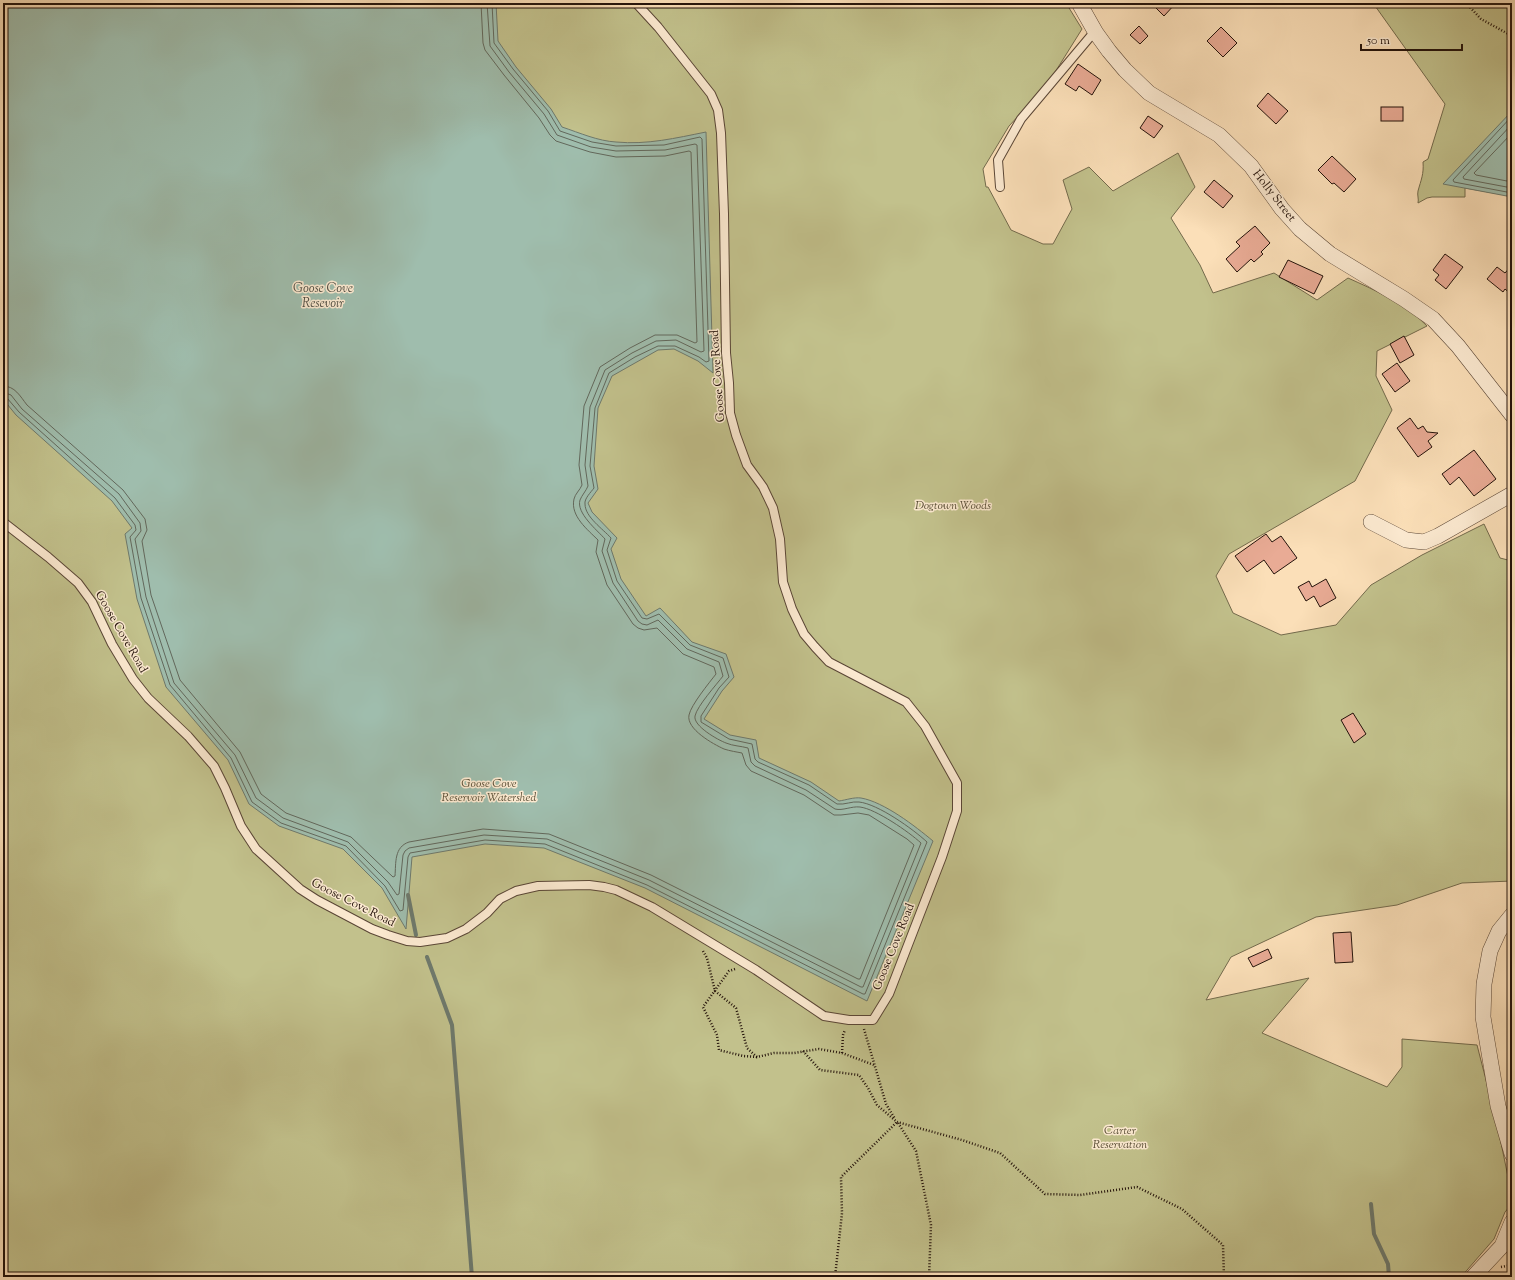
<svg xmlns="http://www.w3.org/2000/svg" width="1515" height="1280" font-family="'Sorts Mill Goudy',serif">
<rect width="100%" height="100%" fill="#fbdfb8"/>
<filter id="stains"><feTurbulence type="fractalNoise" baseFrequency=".005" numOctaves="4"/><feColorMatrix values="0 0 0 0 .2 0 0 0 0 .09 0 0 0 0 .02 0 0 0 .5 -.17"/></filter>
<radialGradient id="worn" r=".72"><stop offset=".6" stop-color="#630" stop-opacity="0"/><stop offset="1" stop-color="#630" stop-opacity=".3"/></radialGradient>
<g fill="#c2c18c" stroke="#736a4c">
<path d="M3,3h1063l16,26 -35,56 -38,41 -26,43 3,18h2l23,43 32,14h10l19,-35 -9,-29 26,-13 24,24 65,-38 17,34 -24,31 29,47 13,28 61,-20 43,27 31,-22c29,13 58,26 79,48l-50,25 -1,25 16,34 -37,71 -126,73 -13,22 17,37 48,22 55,-10 35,-40 51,-30 62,-31 16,34 12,3v320l-50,2 -65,22 -81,12 -85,40 -25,43 103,-22 -47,55 125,54 15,-20v-28l75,6 19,74 16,77 -1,3 1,5 -7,8 -11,27 -33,38h-1458z"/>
<path d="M1373,3h139v193l-47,-8v9h-33l-5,1 -9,5c1,-4 -1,-8 0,-12 3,-11 6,-17 5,-29l5,-3 17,-55z"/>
</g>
<g fill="#9fbdad" stroke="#6e796c">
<path d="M3,3h493l2,38 18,26 35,42 11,18c18,6 36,14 54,15 31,3 60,-4 90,-10l7,241 -15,-12 -24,-12 -16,1 -46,26 -14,32 -4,58 4,23 -10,14 4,9 25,26 -6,11 10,30 25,37 14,-8 32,34 34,12 8,23 -12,14 -18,28 26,16 26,5 3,18 52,24 28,19c7,-1 15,-4 22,-3 23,4 54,28 72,43l-66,160 -222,-113 -101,-40 -59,-4 -73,13 -6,72 -24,-41 -39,-39 -64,-23 -30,-22 -21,-44 -62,-73 -29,-88 -12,-65 7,-6 -20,-27 -96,-86 -13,-16z"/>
<path d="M1512,111v86l-69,-13z"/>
</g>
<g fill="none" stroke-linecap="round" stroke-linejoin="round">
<g stroke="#62685c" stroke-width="1">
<path d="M1512,116l-59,64 1,2 58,11"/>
<path d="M1512,124l-49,53 1,2 48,9"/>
<path d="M1512,133l-38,40 2,2 36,7"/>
<path d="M3,386c12,0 17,10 24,19l96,85 22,29 2,11 -5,11 9,54 29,85 60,72 21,42 25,19 65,24 42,40 2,-1c1,-13 -1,-29 14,-34l74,-13 66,5 102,41 207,104h2l54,-134 -7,-6 -38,-24 -11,-2 -17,2h-7l-30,-20 -53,-24 -5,-6 -4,-12c-5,-1 -12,-2 -18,-4 -11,-5 -38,-20 -35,-34 2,-10 20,-32 27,-41l-2,-7 -31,-13 -26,-26 -13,2 -6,-2 -5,-4 -26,-39 -11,-33 2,-12c-10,-10 -28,-24 -24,-41 1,-5 6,-9 8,-14l-3,-20 5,-59 16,-39 30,-19 25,-13h22l18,8 2,-1 -6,-190 -2,-1 -24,5 -49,1 -26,-5 -34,-11 -6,-6 -11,-17 -35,-43 -19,-25 -2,-7 -2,-40"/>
<path d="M3,392l8,3 11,14 97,85 21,29 1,8 -6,8 11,58 28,86 61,72 21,43 27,20 65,24 40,40 9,13 2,-1 4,-39 2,-4 4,-3 75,-13 63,4 102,41 212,107h2l58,-144c-12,-11 -45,-34 -61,-36 -9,-1 -17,4 -25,2l-29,-19 -51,-24 -4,-4 -3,-14c-7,-2 -15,-2 -22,-5 -8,-3 -33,-17 -31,-27 2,-10 22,-32 28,-40l-4,-14 -32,-13 -29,-29 -11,5 -5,-1 -4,-3 -25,-38 -11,-32 3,-12c-8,-9 -29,-26 -25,-39 2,-5 6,-9 8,-14l-3,-21 5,-58 15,-37 27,-17 24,-12 20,-1 25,12 3,-1 -7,-206 -2,-1 -30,6 -49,1 -25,-4 -34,-12 -13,-21 -35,-42 -19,-26 -3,-43"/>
<path d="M3,397l4,1 12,14 96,86 20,27 1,5 -6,7 11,61 29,87 61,73 21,44 29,21 65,23 39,40 15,25 3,-1 5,-53 2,-4 75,-13 60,4 102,41 216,109h2l62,-152c-14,-13 -49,-38 -68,-40 -7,-1 -14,3 -22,2l-28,-19 -51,-23 -3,-3 -3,-15 -23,-5 -28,-17v-6l18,-28 10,-11 -6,-19 -33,-13 -31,-31 -12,5 -5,-1 -25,-37 -10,-31 4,-12c-8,-9 -26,-21 -26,-34 -1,-5 6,-12 9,-16l-4,-22 5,-58 14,-35 26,-16 23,-11h17l24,11 7,5 3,-1 -7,-222 -2,-2 -36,8 -48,1 -24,-4 -32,-11 -12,-20 -35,-42 -19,-26 -2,-40"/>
</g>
<g stroke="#6e796c" stroke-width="4">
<path d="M408,895l8,40"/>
<path d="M427,957l25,68 20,252"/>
<path d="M1371,1204l3,30 14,30 1,13"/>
</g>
</g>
<g fill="#e9ab95" stroke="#24130b">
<path d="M1160,3h16l-12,13 -8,-8z"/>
<path d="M1139,26l9,10 -8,8 -10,-9z"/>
<path d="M1221,27l16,16 -14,14 -16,-16z"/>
<path d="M1078,64l23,16 -9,15 -13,-9 -3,5 -11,-7z"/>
<path d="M1268,93l20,18 -12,13 -19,-18z"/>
<rect x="1381" y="107" width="22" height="14"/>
<path d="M1148,116l15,10 -9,12 -14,-10z"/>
<path d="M1332,156l24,23 -12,13 -10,-9 -2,1 -14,-14z"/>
<path d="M1214,180l19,16 -10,12 -19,-16z"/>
<path d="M1255,226l15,17 -9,9 2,2 -9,8 -3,-3 -14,13 -11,-13 14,-13 -4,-4z"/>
<path d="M1445,254l18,13 -17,22 -11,-9 4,-5 -6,-5z"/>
<path d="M1288,260l35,16 -9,18 -35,-17z"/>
<path d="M1512,265v30l-7,-6 -2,3 -16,-13 10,-12 8,6z"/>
<path d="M1404,336l10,19 -14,8 -10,-19z"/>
<path d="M1397,363l13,18 -15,11 -13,-18z"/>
<path d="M1410,418l8,11 5,-3 4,6 11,1 -10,8 4,6 -14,10 -21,-29z"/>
<path d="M1474,450l22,29 -22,17 -15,-19 -9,8 -8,-11z"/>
<path d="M1266,534l6,8 9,-6 16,22 -23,16 -10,-14 -17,12 -12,-16z"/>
<path d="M1326,579l10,19 -16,9 -6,-11 -8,5 -8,-14 11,-6 3,6z"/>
<path d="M1353,713l13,21 -12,9 -13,-23z"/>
<path d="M1351,932l2,30 -18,1 -2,-30z"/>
<path d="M1268,949l4,9 -19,9 -5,-9z"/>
</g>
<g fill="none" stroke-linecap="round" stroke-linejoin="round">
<g stroke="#5a4636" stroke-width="10">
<g id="service">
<path d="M1000,187l-2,-27 23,-41 74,-88"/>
<path d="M3,522l45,35 30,26 14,19 20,42 21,35 15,19 40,38 26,30 11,22 16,38 15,23 44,40 17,11 55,29 16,6 19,6 13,1 27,-4 19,-9 21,-16 13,-14 16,-8 22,-5 51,-1 15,2 12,3 36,17 104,63 68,46 25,4h24l16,-26 53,-137 15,-46v-28l-32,-57 -19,-24 -77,-40 -14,-15 -11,-13 -12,-25 -9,-27 -3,-43 -7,-31 -10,-21 -16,-22 -11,-30 -6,-22 -1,-30 -3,-30 -2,-139 -3,-81 -3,-23 -7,-16 -53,-67 -22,-24"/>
</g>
</g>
<g stroke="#5a4636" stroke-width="16">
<g id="minor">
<path d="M1079,3l17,30 13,18 16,19 24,23 70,42 32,31 31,43 18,20 30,25 74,45 29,20 25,27 54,69"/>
<path d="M1371,522l35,18 18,2 14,-6 74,-42"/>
<path d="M1512,915l-13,16 -9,20 -6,33 -1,33 15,89 14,48"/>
<path d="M1473,1277l29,-31 10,-24"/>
</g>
</g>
<g stroke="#24130b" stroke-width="2.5" stroke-dasharray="1 2" stroke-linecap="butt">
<path d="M1466,3l15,16 31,17"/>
<path d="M703,951l4,7 8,33 21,17 11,40 10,9 17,-4h20l25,-4 23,4 32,12"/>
<path d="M735,969l-6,2 -26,36 14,28 2,15 24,6 14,1"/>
<path d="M864,1029l22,75 9,15"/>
<path d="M803,1051l17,19 39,5 9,13 9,17 20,17 65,18 38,13 45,41 35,1 57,-8 45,22 41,36 1,32"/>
<path d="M842,1053l1,-18 2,-5"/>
<path d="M898,1123l18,28 15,74 -2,52"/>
<path d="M1501,1267l11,-2"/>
<path d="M835,1277l7,-64 -1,-36 56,-55"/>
</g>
<use href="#service" stroke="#fcead1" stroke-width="8"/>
<use href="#minor" stroke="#fcead1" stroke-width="15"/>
</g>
<g text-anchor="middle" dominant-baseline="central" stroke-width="3" stroke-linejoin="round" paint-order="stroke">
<g font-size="12" fill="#24130b" stroke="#fcead1">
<text transform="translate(1274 196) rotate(52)">Holly Street</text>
<text transform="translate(718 376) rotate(-94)">Goose Cove Road</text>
<text transform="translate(121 632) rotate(60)">Goose Cove Road</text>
<text transform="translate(353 903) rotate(27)">Goose Cove Road</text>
<text transform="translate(894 947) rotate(-68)">Goose Cove Road</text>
</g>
<g font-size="12" font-style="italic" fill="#5b5038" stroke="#fcead1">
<text x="953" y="506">Dogtown Woods</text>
<text x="489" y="784">Goose Cove<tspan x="489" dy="14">Reservoir Watershed</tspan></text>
<text x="1120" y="1131">Carter<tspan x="1120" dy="14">Reservation</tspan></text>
</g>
<g font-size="13" font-style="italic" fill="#4f4e44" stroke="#fcead1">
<text x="323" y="289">Goose Cove<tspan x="323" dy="15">Resevoir</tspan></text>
</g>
</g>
<rect width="1515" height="1280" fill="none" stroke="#fbdfb8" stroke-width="16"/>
<rect x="4" y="4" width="1507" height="1272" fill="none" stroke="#24130b" stroke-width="2"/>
<rect x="8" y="8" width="1499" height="1264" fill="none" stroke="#24130b"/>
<path d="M1361 44v6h101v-6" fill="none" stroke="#24130b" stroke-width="2"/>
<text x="1367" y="44" font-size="12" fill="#24130b" stroke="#fcead1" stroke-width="3" paint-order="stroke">50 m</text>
<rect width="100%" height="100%" filter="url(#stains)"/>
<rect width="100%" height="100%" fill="url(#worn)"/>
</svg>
